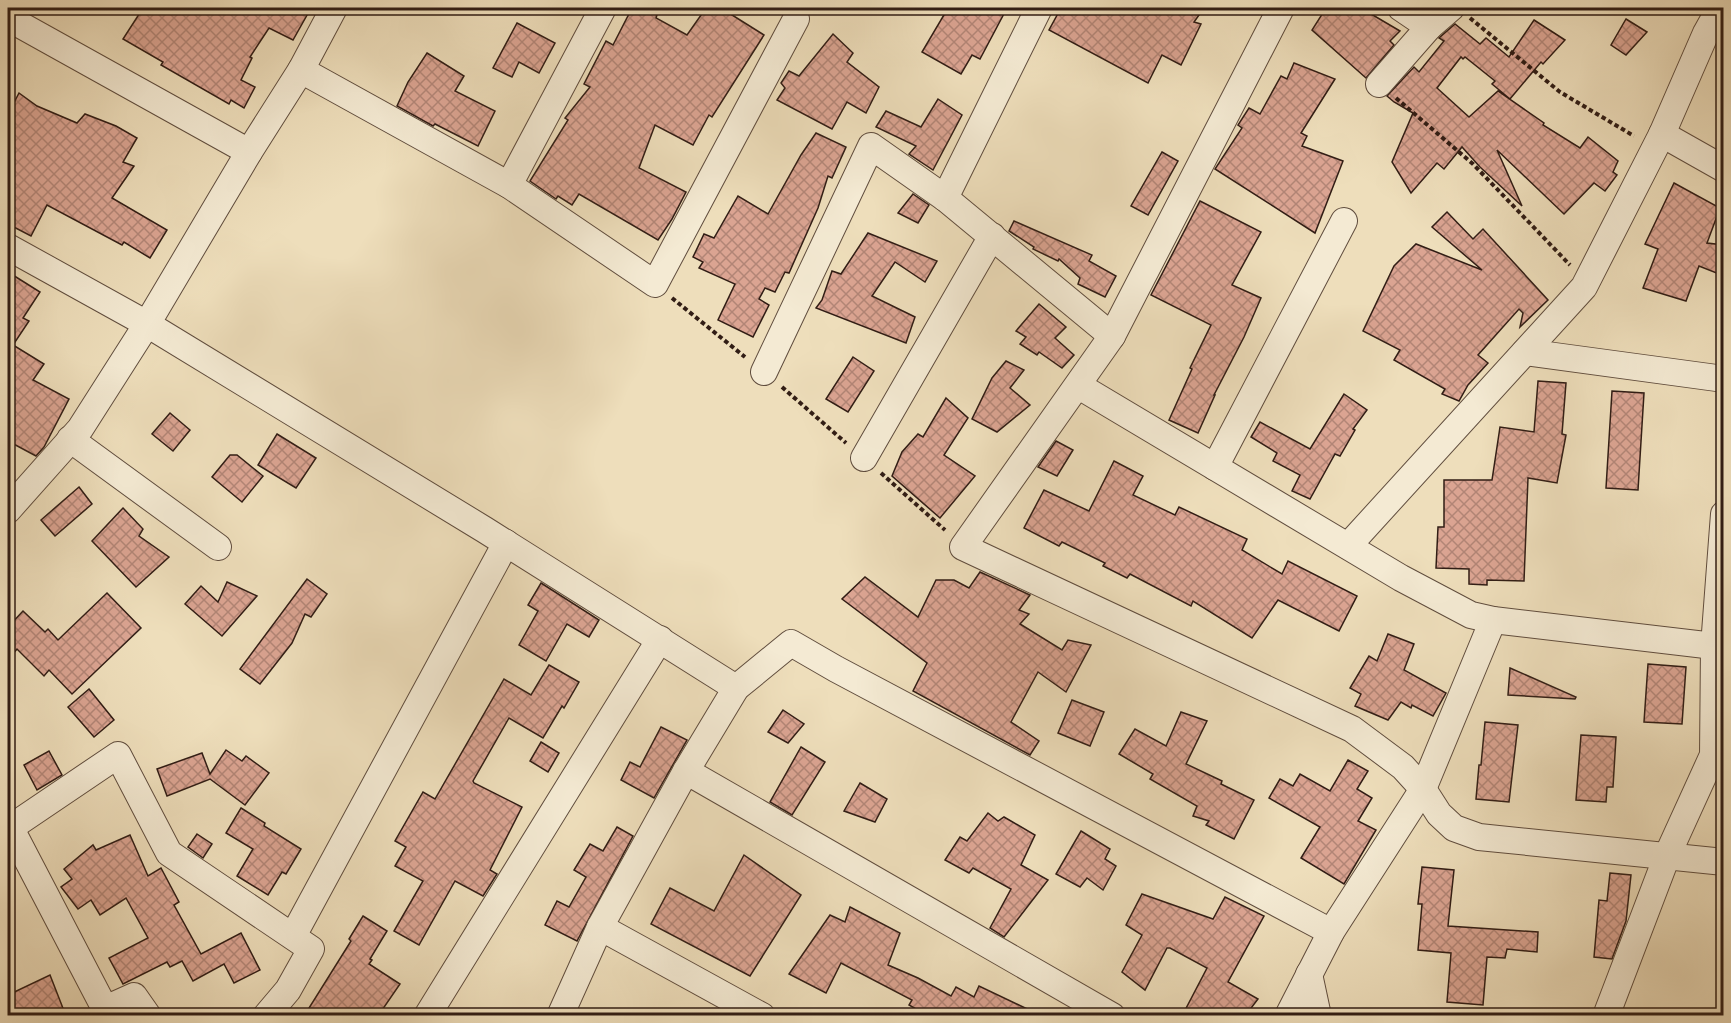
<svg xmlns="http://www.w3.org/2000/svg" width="1731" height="1023" font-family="'Libre Caslon Text',serif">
<defs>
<pattern id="building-cross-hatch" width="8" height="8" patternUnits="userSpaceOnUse" patternTransform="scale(1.5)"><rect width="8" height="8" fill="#dba492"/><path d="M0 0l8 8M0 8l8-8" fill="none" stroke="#b28576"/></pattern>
</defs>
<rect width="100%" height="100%" fill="#eedebb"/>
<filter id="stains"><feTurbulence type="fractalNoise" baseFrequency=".00333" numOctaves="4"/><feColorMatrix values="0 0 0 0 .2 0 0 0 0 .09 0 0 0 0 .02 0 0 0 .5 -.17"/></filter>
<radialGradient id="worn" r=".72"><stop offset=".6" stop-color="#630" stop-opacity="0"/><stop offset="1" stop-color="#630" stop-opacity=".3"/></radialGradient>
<g fill="url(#building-cross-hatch)" stroke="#311d15" stroke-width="1.5">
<path d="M143,8h168l-18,32 -24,-12 -19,29 2,1 -11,22 14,7 -11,21 -13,-8 -2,4 -68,-39 2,-3 -40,-23z"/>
<path d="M632,8h9l16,7 -1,3 31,17 19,-27h15l43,27 -52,82 -3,-2 -16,30 -38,-20 -16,43 47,24 -14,27 -14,21 -79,-46 -7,11 -14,-9 -2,3 -26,-18 38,-61 -3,-2 25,-31 -6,-3 22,-43 7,4z"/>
<path d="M948,8h59l-27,51 -8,-4 -11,19 -39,-22z"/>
<path d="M1061,8h143l-10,14 7,2 -20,41 -19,-10 -14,28 -99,-53z"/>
<path d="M1326,8h35l39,23 -10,10 4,4 -28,33 -54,-48z"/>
<path d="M1626,19l21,13 -21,23 -15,-10z"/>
<path d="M1534,20l31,20 -22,24 -2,-2 -31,37 -18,-15 3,-3 -30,-24 -2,2 -2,-2 -24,31 32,29 29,-26 46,32 -1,2 37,23 8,-11 30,24 -5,11 4,3 -12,16 -11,-8 -30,31 -67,-64 25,56 -42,-39 -18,-20 -18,22 -7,-6 -26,30 -19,-31 21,-49 -19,-11 -7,-6 27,-29 5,5 25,-31 -5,-3 16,-14 25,20 6,-6 23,19z"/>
<path d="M517,23l38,20 -16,30 -20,-11 -7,15 -19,-9z"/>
<path d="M833,34l20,19 -6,9 32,25 -13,26 -19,-11 -15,27 -55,-29 8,-12 -4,-5 8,-12 10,5z"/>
<path d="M427,53l37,23 -9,15 40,20 -17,35 -43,-22 -2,2 -36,-20 11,-24z"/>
<path d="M1294,63l41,16 -34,54 6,3 -5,10 41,15 -28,72 -100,-64 27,-41 -4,-3 11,-17 11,6 21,-38 6,3z"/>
<path d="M19,93l18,13 40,17 8,-9 31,12 21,12 -14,24 11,4 -22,32 55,32 -17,28 -26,-16 -2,3 -75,-40 -16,31 -23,-12v-110z"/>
<path d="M938,99l24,16 -29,55 -24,-16 7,-8 -40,-19 10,-16 35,16z"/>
<path d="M816,133l30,14 -14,31 -4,-2 -10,32 -29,65 -4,-1 -10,20 -10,-4 -6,11 10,6 -16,32 -35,-17 17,-36 -36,-16 4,-6 -10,-5 11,-23 10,4 24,-42 30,18 33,-59z"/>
<path d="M1162,152l16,9 -30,54 -17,-9z"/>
<path d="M1674,183l46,25 -13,35 17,2v31l-25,-10 -13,35 -43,-13 15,-39 -13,-5z"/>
<path d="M913,194l16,11 -11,18 -20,-10z"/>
<path d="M1200,201l61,31 -29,53 29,13 -17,39 -30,58h1l-17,38 -29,-13 23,-51 -2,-1 21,-43 -60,-30z"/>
<path d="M1447,212l26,27 10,-10 65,71 -28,27 3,-14 -4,-4 -41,46 10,8 -20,22 -9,16 -17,-7 3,-5 -51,-29 6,-10 -37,-19 31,-65 22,-22 66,26 -50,-43z"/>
<path d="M1014,221l78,34 -3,6 27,15 -11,21 -27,-13 2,-6 -21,-19 -1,2 -25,-12 1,-2 -25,-16z"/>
<path d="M868,233l69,28 -12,21 -30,-20 -23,34 43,21 -9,26 -90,-35 6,-8 10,-29 9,3z"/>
<path d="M8,272l32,20 -17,26 6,3 -16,24 31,19 -11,16 36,19 -25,48 -8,9 -28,-15z"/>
<path d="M1039,304l27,23 -11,11 19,17 -12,13 -23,-16 -2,3 -17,-11 6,-7 -10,-6z"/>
<path d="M853,357l21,14 -26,41 -22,-13z"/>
<path d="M1006,361l18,9 -14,18 20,17 -33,27 -25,-13 20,-41z"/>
<path d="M1538,381l28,2 -4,51 4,1 -9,48 -29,-5 -4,103 -37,-1v5l-18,-1v-15l-33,-1 2,-41h6v-47h48l8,-53 34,5z"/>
<path d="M1612,391l32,2 -6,97 -32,-2z"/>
<path d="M1344,394l23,16 -14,19 2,1 -15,26 -5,-2 -25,45 -18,-8 8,-16 -27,-14 4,-8 -26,-16 9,-15 50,27z"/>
<path d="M946,398l22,20 -24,37 31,21 -35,42 -48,-42 10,-24 16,-18 5,3z"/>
<path d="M170,413l20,17 -17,21 -21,-17z"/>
<path d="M277,434l39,24 -20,30 -38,-23z"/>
<path d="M1056,441l17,9 -16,26 -19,-9z"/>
<path d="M230,455h7l26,21 -21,26 -30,-25z"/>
<path d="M1114,461l29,15 -10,19 42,20 4,-8 68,32 -5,11 40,24 6,-13 69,35 -18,35 -61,-31 -26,38 -59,-37 -2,5 -61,-32 -3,4 -24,-12 2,-3 -43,-21 -3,4 -35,-18 20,-38 45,21z"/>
<path d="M79,487l13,17 -37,32 -14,-16z"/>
<path d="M123,508l20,21 -4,7 30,21 -33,30 -44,-46z"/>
<path d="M980,572l50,23 -11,15 10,4 -9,10 42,26 6,-10 23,5 -25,47 -28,-20 -27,50 28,19 -9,14 -117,-64 14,-28 -85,-64 23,-22 53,40 18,-37h18l15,8z"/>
<path d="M307,579l20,15 -16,23 -6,-3 -13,29 -32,41 -20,-15z"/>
<path d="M227,582l30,14 -35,40 -37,-32 16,-18 17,16z"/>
<path d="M541,583l58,37 -10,17 -22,-13 -21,37 -27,-16 19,-34 -10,-6z"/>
<path d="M107,593l34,35 -69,66 -23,-24 -5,6 -27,-27 -9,11v-33l15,-16 22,21 3,-3 10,11z"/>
<path d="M1388,634l26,10 -10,26 42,23 -13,23 -21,-11 -1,3 -10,-6 -13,18 -33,-14 6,-12 -11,-6 19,-32 8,5z"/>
<path d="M1648,664l38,3 -4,57 -38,-2z"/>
<path d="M549,665l30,17 -15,26 -2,-2 -19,32 -34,-20 -36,63 1,2 48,24 -32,63 7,4 -14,22 -28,-15 -36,64 -25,-14 29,-50 -28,-15 11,-19 -11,-6 28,-49 12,7 69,-120 27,16z"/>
<path d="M1510,668l66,29 -1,2 -67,-4z"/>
<path d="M89,689l25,31 -20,17 -26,-30z"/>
<path d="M1072,700l32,12 -14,34 -32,-13z"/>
<path d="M783,710l21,14 -16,19 -20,-11z"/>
<path d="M1181,712l26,9 -21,43 36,17 -1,3 33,16 -20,39 -28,-14 3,-4 -16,-5 4,-10 -47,-27 3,-5 -34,-20 16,-25 31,17z"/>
<path d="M1485,722l33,3 -9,77 -33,-3 3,-34h2z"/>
<path d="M661,727l26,13 -33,58 -33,-18 9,-18 10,5z"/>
<path d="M1581,735l35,2 -3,50h-6l-1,15 -30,-2z"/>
<path d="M541,742l18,11 -11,19 -18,-11z"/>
<path d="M801,747l24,15 -33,53 -22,-13z"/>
<path d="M226,750l16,11 4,-5 23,17 -24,32 -35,-26 -43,17 -10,-27 45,-16 8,21z"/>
<path d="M49,751l13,24 -25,15 -13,-25z"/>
<path d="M1348,760l20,11 -11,18 15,9 -14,23 18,9 -32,54 -43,-26 19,-31 -51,-29 11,-19 13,7 7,-12 30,17z"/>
<path d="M860,783l27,16 -12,23 -31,-11z"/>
<path d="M241,808l24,15 -1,3 37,23 -15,25 -4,-2 -14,23 -31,-19 16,-27 -27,-16z"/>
<path d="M988,813l10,8 6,-4 31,18 -14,30 27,15 -44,57 -14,-9 21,-39 -38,-21 -4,5 -24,-13 15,-23 7,4z"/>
<path d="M617,827l16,9 -56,105 -32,-16 12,-24 12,6 17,-30 -12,-7 16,-26 13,7z"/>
<path d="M1081,831l29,18 -5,10 11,7 -13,24 -16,-12 -7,9 -24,-13z"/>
<path d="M197,834l15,10 -9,14 -15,-11z"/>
<path d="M130,835l18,41 13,-8 18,34 -5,3 27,49 40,-21 19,37 -26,13 -10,-19 -31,17 -11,-20 -12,6 -3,-5 -44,22 -14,-26 39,-20 -22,-40 -26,17 -9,-15 -13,9 -17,-22 11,-8 -8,-10 29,-24 3,5z"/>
<path d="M744,855l57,40 -51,81 -99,-52 19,-36 44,23z"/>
<path d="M1422,867l32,3 -6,56 90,6 -1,20 -30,-3 -2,9 -18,-1 -4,48 -36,-3 4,-49 -33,-3 4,-46h-4z"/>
<path d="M1610,873l21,2 -5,46 -14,38 -18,-2 5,-57 8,1z"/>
<path d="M1142,894l71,25 12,-22 39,19 -36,66 30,17 -13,17h-14l-14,-7 -3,7h-32l25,-48 -37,-20h-3l-22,42 -23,-18 20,-37 -16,-10z"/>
<path d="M850,907l50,26 -12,32 30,13 33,18 5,-9 18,10 5,-11 63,30h-114l-19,-11 3,-5 -71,-37 -15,30 -37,-19 41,-59 15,7z"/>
<path d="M363,916l24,15 -17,28 2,1 -3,4 31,20 -22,32h-74l47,-75 -2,-2z"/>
<path d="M50,975l16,41h-53l-5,-12v-9z"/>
</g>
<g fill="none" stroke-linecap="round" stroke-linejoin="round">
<g stroke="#604d3e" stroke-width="28">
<g id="minor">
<path d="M1281,8l-169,328 -149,211 389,182 51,38 20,22 16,25 15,14 25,9 245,25"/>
<path d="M1401,8l28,19"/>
<path d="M8,18l241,134"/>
<path d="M301,70l208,115 146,99 141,-265"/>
<path d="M1379,84l50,-57 22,-19"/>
<path d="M1662,134l62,35"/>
<path d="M509,185l94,-177"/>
<path d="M945,198l94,-190"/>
<path d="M8,247l139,77 338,206 251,158"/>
<path d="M1525,352l199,27"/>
<path d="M764,372l107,-226 74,52 167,138"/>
<path d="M1079,386l322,192 70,37 22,5 221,26"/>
<path d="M70,439l148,108"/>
<path d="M864,458l128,-222"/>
<path d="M1215,467l129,-246"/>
<path d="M8,510l72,-81 67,-105 102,-172 52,-82 33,-62"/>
<path d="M1348,546l236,-259 78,-153 44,-101 14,-25"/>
<path d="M686,771l426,245"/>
<path d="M8,823l97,186 29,-13 14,20"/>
<path d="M10,828l108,-73 51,98 142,96 -23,41 -22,26"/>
<path d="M600,927l162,89"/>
<path d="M293,936l213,-393"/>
<path d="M1309,974l9,42"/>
<path d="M427,1016l233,-377"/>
<path d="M560,1016l40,-89 86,-156 50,-83 55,-45 45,26 495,263"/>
<path d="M1288,1016l43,-84 92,-143 70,-169"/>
<path d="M1606,1016l61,-160 46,-101 1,-109 10,-132"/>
</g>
</g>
<g stroke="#311d15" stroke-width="4" stroke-dasharray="4.5 3" stroke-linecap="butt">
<path d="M1470,18l90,74 74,44"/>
<path d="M1396,98l77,66 97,101"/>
<path d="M672,298l73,59"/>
<path d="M782,387l64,56"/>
<path d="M881,473l64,57"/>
</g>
<use href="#minor" stroke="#f4ead3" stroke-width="26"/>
</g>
<rect width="1731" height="1023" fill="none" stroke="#eedebb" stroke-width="30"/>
<rect x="9" y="9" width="1713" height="1005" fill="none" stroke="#311d15" stroke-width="3"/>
<rect x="15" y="15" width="1701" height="993" fill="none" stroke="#311d15" stroke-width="1.5"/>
<rect width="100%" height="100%" filter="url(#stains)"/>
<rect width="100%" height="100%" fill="url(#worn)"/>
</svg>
